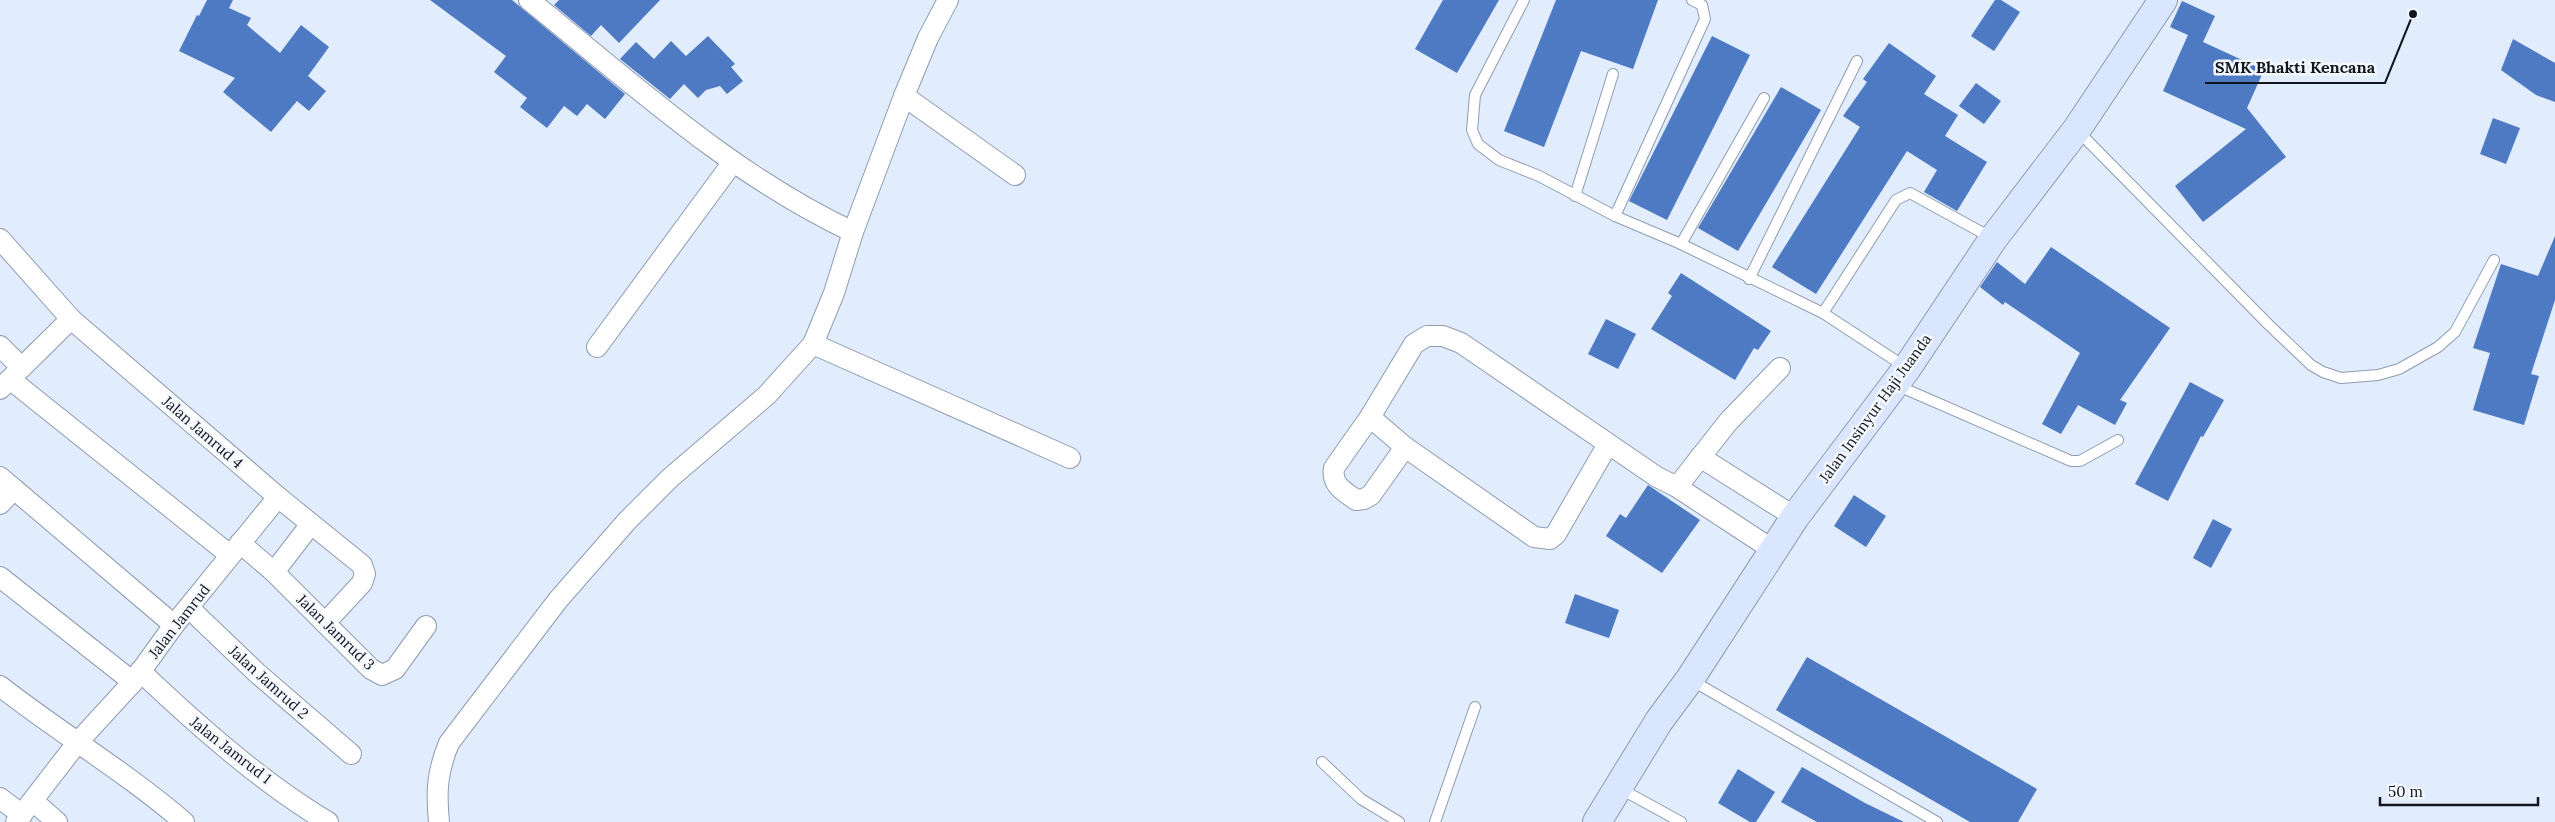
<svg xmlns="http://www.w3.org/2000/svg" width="2555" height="822" font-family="Lora,serif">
<rect width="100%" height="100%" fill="#e1ecfd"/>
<g fill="#4d7ac2">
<path d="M207,0h26l-4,8 22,10 -4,7 33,28 21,-28 28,22 -21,29 18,15 -17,20 -12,-10 -26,31 -48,-40 12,-14 -56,-27 18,-36 2,1z"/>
<path d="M430,0h82l113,94 -20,25 -18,-15 -10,12 -13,-10 -17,22 -27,-21 7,-9 -33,-26 12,-16z"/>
<path d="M559,0h101l-41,43 -18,-18 -10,11 -37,-31z"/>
<path d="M1443,0h56l-42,73 -42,-24z"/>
<path d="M1556,0h102l-25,69 -52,-18 -37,96 -40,-16z"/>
<path d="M1995,0h6l19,12 -26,39 -23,-15z"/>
<path d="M2182,1l33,15 -12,26 61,28 -17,38 39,49 -83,65 -28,-36 71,-57 -83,-38 25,-56 -18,-8z"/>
<path d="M708,36l27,28 -4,3 12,14 -16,13 -7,-8 -14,4 -8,8 -14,-14 -14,15 -50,-40 16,-17 18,17 17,-18 15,15z"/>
<path d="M1712,36l38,19 -83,165 -38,-19z"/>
<path d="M2513,39l42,24v39l-19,-7 -35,-25z"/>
<path d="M1889,43l47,33 -12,18 34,21 -13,21 42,26 -30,49 -33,-19 13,-22 -30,-19 -91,143 -44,-27 88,-140 -17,-11 24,-34 -4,-3z"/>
<path d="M1976,83l25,18 -17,23 -25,-18z"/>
<path d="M1781,87l40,23 -83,141 -40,-23z"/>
<path d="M2493,118l27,10 -14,36 -26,-10z"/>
<path d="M2555,236v64l-24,74 8,2 -15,49 -51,-15 17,-57 -17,-5 28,-84 37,12z"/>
<path d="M2051,247l119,81 -50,72 7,3 -12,22 -37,-20 -17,29 -19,-10 38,-71 -75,-51 -2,3 -23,-18 17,-25 28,22z"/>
<path d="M1681,273l90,58 -13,19 -4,-2 -19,32 -84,-51 21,-33 -4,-3z"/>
<path d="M1606,319l30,15 -18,35 -30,-15z"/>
<path d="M2190,382l34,18 -21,37 -2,-1 -33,65 -33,-17z"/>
<path d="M1648,485l52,35 -38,53 -56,-37 14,-22 6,4z"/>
<path d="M1854,495l32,21 -20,31 -32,-21z"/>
<path d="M2213,519l19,10 -21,39 -18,-10z"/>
<path d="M1575,594l44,16 -10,28 -44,-15z"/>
<path d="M1807,657l230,132 -19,33h-48l-194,-112z"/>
<path d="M1802,767l63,36 39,19h-87l-36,-20z"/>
<path d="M1738,769l37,23 -19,30h-6l-32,-19z"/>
</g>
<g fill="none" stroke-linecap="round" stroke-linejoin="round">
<g stroke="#8f9baf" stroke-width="12">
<g id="lane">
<path d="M1524,0l-49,95 -3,35 6,14 21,16 40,16 76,40"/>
<path d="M1692,0l10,5 3,14 -90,197 66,28 142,69 84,55"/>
<path d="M2077,130l192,195 42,40 12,7 18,6 37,-3 21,-6 39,-22 17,-15 39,-72"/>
<path d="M1575,196l38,-122"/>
<path d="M1681,244l83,-146"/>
<path d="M1749,279l108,-218"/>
<path d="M1823,313l73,-113 14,-7 82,45"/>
<path d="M1896,385l175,76h9l38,-21"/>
<path d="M1691,680l246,142"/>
<path d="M1322,762l39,37 38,23"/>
<path d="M1619,788l62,34"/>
<path d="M1435,822l40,-115"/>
</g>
</g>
<g stroke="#8f9baf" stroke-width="22">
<g id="street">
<path d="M529,0c102,82 204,176 324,232"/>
<path d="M904,96l111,79"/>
<path d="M0,239l71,80 207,178 84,68 3,9 -3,9 -37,40"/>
<path d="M813,344l257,114"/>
<path d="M0,346l21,21"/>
<path d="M597,347l136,-185"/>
<path d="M11,380l219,175"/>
<path d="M0,389l71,-70"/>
<path d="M1370,417l35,30"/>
<path d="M1608,444l-52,90 -6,5 -16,-2 -129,-90 -34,48 -7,4 -8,1c-12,-9 -25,-15 -22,-32l36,-51 44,-73 13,-8h16l18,7 196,134 20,10 96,63"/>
<path d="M1700,457l95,60"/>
<path d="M0,477l14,12 -14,15"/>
<path d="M1677,487l51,-65 52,-54"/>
<path d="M14,489l160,136"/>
<path d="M240,543l34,29 97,97 11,6 13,-6 31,-43"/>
<path d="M274,572l37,-48"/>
<path d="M0,577l133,105"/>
<path d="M189,608l68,65 94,81"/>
<path d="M140,671c56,53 122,112 188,151"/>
<path d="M0,686c60,47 126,86 184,136"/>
<path d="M0,798l22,17"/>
<path d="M33,801l24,21"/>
<path d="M16,822l61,-79 56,-61 41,-57 104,-128"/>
<path d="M439,822c-3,-30 -2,-50 10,-79l109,-143 69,-79 43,-43 97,-83 46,-51 21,-51 19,-61 51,-136 24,-58 20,-38"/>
</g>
</g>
<g stroke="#8f9baf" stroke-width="30">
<path id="secondary" d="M1597,822l62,-101 31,-42 105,-162 112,-149 86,-129 84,-110 86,-129"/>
</g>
<use href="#lane" stroke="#fff" stroke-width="10"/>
<use href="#street" stroke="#fff" stroke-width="20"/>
<use href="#secondary" stroke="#d9e6fd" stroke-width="28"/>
</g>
<g text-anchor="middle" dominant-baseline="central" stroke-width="5" stroke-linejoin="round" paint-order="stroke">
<g font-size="15" fill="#11151d" stroke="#f5f8fc">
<text transform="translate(1875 408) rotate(-54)">Jalan Insinyur Haji Juanda</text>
<text transform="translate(203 432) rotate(41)">Jalan Jamrud 4</text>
<text transform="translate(179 621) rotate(-52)">Jalan Jamrud</text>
<text transform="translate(336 632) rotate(44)">Jalan Jamrud 3</text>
<text transform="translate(269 682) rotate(42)">Jalan Jamrud 2</text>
<text transform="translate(231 750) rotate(38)">Jalan Jamrud 1</text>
</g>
</g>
<path fill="none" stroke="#11151d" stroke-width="2" d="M2413 14L2385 83H2205"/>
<circle fill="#11151d" stroke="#f5f8fc" stroke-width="2" cx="2413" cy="14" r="5"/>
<g font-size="16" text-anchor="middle" font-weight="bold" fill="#11151d" stroke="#f5f8fc" stroke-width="5" stroke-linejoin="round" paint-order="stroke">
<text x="2295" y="73">SMK Bhakti Kencana</text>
</g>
<path d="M2380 797v8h158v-8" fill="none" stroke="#11151d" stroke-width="2.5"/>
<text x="2388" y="797" font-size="15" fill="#11151d" stroke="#f5f8fc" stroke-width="4" paint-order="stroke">50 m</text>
</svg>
